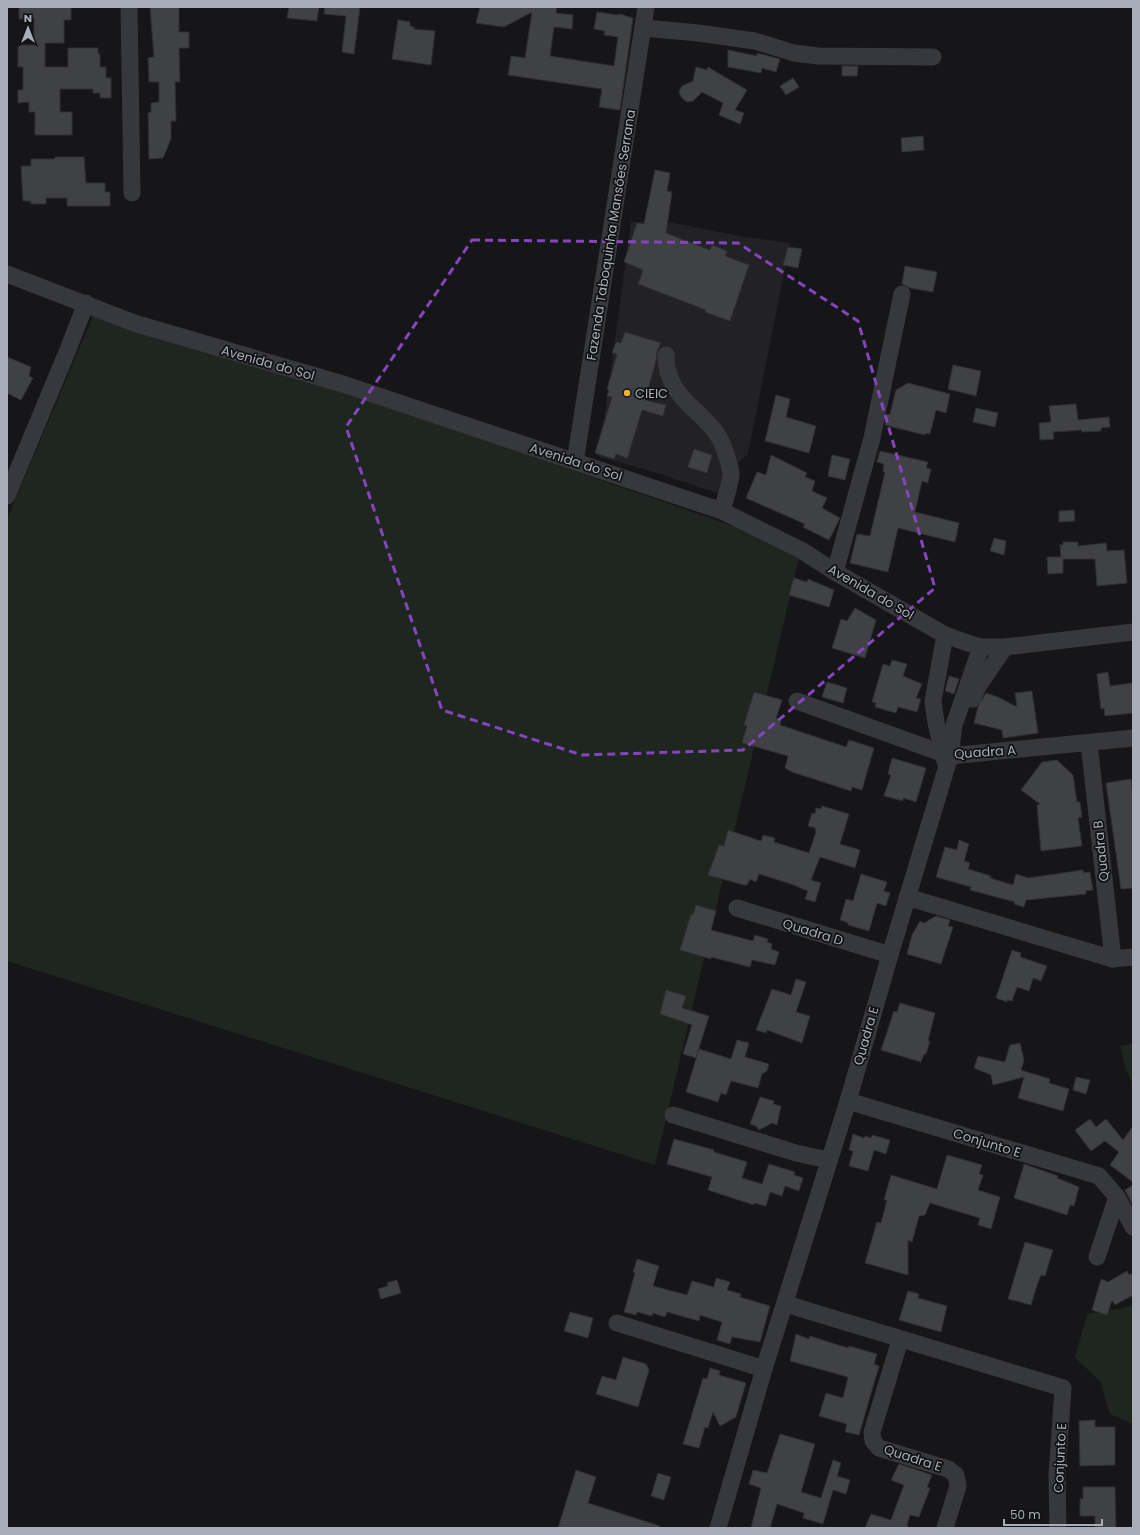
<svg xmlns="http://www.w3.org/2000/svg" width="1140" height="1535" font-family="Poppins,sans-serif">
<rect width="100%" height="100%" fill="#161618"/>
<path fill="#222225" d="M631,222h37l77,15 45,6 -42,211 -16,14 -9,23 -6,2 -69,-23 -49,-13z"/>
<g fill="#1e261f">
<path d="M98,304l703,246 -146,615 -648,-204v-442z"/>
<path d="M1133,1044v42l-7,-17 -6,-23z"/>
<path d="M1133,1306v118l-23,-10 -10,-33 -25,-23 12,-44z"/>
</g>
<g fill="#404145" stroke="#303034">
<path d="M19,7h52v13h-7v23h-19v24h23v-19h30v6h2v13h6v11h5v20h-11v-5h-7v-4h-33v23h12v23h-37v-23h-6v-10l-11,1v-13h5v-23h-5v-22h16v-27l-15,1z"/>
<path d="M150,7h29v25h10v16h-10l1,34h-5l1,39h-5v18l-8,19 -14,1 -1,-46 3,-1v-9l8,-1v-20h-10l-1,-24 6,-1z"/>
<path d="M289,7h30l-2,14 -30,-3z"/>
<path d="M325,7h35l-6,47 -12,-2 4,-36 -22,-2z"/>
<path d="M480,7h77l-1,6 17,2 -1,14 -18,-2 -4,29 64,10 4,-29 -14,-2 1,-4 -11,-2 3,-17 21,3 2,-1 13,4 -13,92 -21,-3 3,-18 -94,-14 3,-19 14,2 7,-46 -28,15 -28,-4z"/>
<path d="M398,20l12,2v4l4,1v2l21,2 -4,34 -39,-6z"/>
<path d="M728,50l29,6v-3l23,6 -4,13 -14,-4 -1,5 -33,-6z"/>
<path d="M842,66h16l-1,10h-15z"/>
<path d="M696,67l11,3 1,-3 39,23 -12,20 9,3 -4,11 -21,-9 4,-12 -21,-11 -9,9 -6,1 -6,-5 -2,-6 3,-5 11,-5z"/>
<path d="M793,78l6,9 -13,8 -6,-9z"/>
<path d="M923,136l1,14 -22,2 -1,-14z"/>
<path d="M55,157h29l2,26h19v9h5v14h-43v-8h-21v6h-15v-3h-8l-2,-35h10v-7h24z"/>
<path d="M655,170l15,3 -3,18 5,1 -6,41 44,17 2,-5 15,6 -2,5 24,9 -19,56 -25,-9 1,-2 -68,-26 5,-14 -19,-8 13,-39 7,1z"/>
<path d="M788,247l14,2 -4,19 -15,-3z"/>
<path d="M905,266l32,6 -4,20 -23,-4 -8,-4z"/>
<path d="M625,332l36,11 -4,8 -1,9 -11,40 21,5 -3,11 -21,-6 -14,46 -1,2 -11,-4 -2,5 -19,-6 17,-56 -5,-1 2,-6 -2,-1 10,-35 -5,-1 4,-11 5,1z"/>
<path d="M7,357l24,10 -2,9 4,2 -12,22 -14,-7z"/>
<path d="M953,365l28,6 -5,25 -28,-7z"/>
<path d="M908,383l42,11 -4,19 -10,-3 -6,24 -5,-1v2l-40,-10 2,-11h3l6,-24z"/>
<path d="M776,395l14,4 -4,18 30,9 -7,27 -44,-12z"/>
<path d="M1076,404l2,16 31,-3 1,10 -9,1v3l-19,1v-2l-29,2 1,7 -14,1 -1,-17 12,-1 -2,-16z"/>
<path d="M976,408l22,5 -3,14 -22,-5z"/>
<path d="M694,449l18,6 -5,18 -19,-6z"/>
<path d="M880,451l48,11 -2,6 5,1 -3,14 -6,-2 -7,31 44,11 -4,19 -57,-14 -10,44 -38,-9 7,-29 13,2 15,-64h-2l1,-8 -7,-2z"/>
<path d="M771,455l36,18 -2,4 10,4 -3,10 15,7 -5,10 18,10 -11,22 -26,-13 2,-3 -59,-26 11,-26 9,3z"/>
<path d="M832,455l18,4 -5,21 -17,-4z"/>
<path d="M1074,510l1,11 -16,1v-11z"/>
<path d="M994,538l12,3 -2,14 -14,-4z"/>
<path d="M1063,542h15v4l28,-3 1,8 17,-1 3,33 -30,3 -2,-27h-32v14l-15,1 -1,-17h14l-1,-12h3z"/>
<path d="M794,578l13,4 1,-3 26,11 -5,17 -40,-12z"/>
<path d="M855,608l21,12 -11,38 -33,-10 9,-29 6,2z"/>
<path d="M892,660l15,4 -4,12 19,8 -6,14 5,1 -4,13 -19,-5 -2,6 -21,-6 1,-4 -4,-1 11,-38 7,2z"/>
<path d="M1108,672l2,14 23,-3v30l-28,3 -1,-8 -3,1 -4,-35z"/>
<path d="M949,676l10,3 -5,15 -9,-3z"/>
<path d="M827,682l20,6 -4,15 -21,-6z"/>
<path d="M1032,691l6,42 -35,5 -1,-8 -28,-7 4,-16 8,-14 12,4 19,10 -2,-14z"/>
<path d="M754,692l28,8 -6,18 5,2 -1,5 66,22 3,-7 25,8 -12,42 -10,-3 -1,4 -59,-19 -7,-4 3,-12 -46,-13 5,-17 -3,-1z"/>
<path d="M892,758l34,10 -10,34 -13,-4v3l-19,-5 7,-21 -3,-1z"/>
<path d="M1057,760l16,15 4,27h3l2,15 -4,1 4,28 -41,5 -4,-46 3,-1 -19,-14 21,-28z"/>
<path d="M1131,779l2,18v91l-12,1 -15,-106z"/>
<path d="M822,806l27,8 -9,30 20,6 -5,18 -35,-11 -9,23 10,3 -6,19 -10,-3 3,-8 -17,-7 -32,-10 -3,8 -6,-3 -3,6h-3l-36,-10 11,-30 5,1 4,-16 33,11 2,-6 12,3 -1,4 35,11 7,-21 -1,-4 -7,-2 4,-13 3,1 1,-6 5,1z"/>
<path d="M959,840l10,4 -5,17 6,2 -2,6 23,7 -1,2 23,7 3,-11 12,4 55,-8 1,3 6,-1 3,18 -7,1v3l-60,6 -2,7 -10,-3 1,-2 -45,-12 1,-3 -35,-10 9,-30 12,3z"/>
<path d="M861,874l26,8 -3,9 6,2 -4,13 -9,-3 -8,28 -21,-6v-2l-8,-3 6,-21 7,2z"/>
<path d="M696,905l20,6 -5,19 42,11 2,-6 13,4 -1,3 5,2 -1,5 8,3 -4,13 -23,-5 -2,7 -39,-10v2l-31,-9 11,-36 2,1z"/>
<path d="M936,916l14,4 -2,6 5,1 -12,37 -34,-10 5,-19 8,-14 4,2z"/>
<path d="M1012,950l9,3 -1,4 27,9 -6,15 -8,-3 -4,13 -12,-4 -5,14 -5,-1v2l-11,-4z"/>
<path d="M796,979l10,3 -10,30 14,4 -8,27 -35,-13 -1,3 -10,-3 16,-41 19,6z"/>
<path d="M666,990l20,6 -4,12 27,8 -13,42 -13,-4 9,-29 -32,-11z"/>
<path d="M900,1003l35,10 -7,28h2l-4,13h-2l-3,8 -40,-12 13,-39 3,1z"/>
<path d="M737,1040l12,3 -4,14 24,7 -2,7 -5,3 -4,14 -27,-7 -5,14 -5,-2 -3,9 -32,-10 13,-43 32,10z"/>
<path d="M1020,1043l4,17 -3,10 29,9 -1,4 20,6 -6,22 -45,-13 6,-21 -31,8 -2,-10 -17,-7 4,-12 27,6 5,-17z"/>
<path d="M1076,1077l14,3 -4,14 -13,-4z"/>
<path d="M760,1097l14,4 -1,3 8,2 -4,19 -5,-2 -13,7 -3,-4 -6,-2z"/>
<path d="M1090,1119l6,8 10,-8 17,21 10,-14v56l-23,-17 9,-13 -14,-11 -14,10 -16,-21z"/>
<path d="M853,1134l11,4 1,-2 6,2 1,-3 18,5 -4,14 -12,-4 -6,21 -19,-5 4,-15 -4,-1z"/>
<path d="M674,1139l40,11v2l33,10 -5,16 20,6 7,-20 26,8 -1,3 9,3 -4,13 -14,-5 -3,10 -12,-4 -4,14 -12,-3v2l-46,-15 4,-13 -45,-13z"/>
<path d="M947,1155l35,10 -3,9 4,1 -5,15 22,7 -9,32 -13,-4 2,-7 -50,-15 -5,12 -6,1 -7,26 -4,-2v35l-43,-12 12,-41 4,1 6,-23h-3l7,-25 46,14z"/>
<path d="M1024,1164l34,12 -1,2 22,9 -5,19 -4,-1 -3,10 -53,-17z"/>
<path d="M1133,1185v21l-8,-16z"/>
<path d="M1025,1242l28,8 -8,26 -4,-1 -3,7 -7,23 -23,-6z"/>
<path d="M637,1259l22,7 -6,20 34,9 5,-14 22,6 2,-9 14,4 -3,8 14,4 -1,3 30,9 -10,36 -28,-5 -2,7 -13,-4 5,-18 -22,-7 -1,6 -32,-9 -2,5 -12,-4 -1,3 -15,-4 -1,3 -12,-3 11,-39 -2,-1z"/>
<path d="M1127,1271l2,4 4,-2v22l-18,10 -3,-5 -5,15 -15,-5 9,-31 7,3z"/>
<path d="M397,1280l4,13 -20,6 -3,-10 10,-3 -1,-3z"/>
<path d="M908,1291l11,3 -1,4 29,8 -6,26 -42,-12z"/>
<path d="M570,1312l23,6 -5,20 -24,-7z"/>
<path d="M796,1334l13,5 1,-3 38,12 1,-2 28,8 -3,10 5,2 -20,69 -14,-3 2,-8 -28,-8 7,-23 17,5 5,-21 -58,-16z"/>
<path d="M623,1357l23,7 3,6 -11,37 -42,-13 6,-18 14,4z"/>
<path d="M710,1368l10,3 -1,4 27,8 -10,34 -16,9 -7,-14 -5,16 -3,-1 -6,21 -16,-4 20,-66 4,1z"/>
<path d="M1095,1420v7h20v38l-35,1 -1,-45z"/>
<path d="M780,1434l35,10 -14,48 20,6 12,-38 8,3 -4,13 13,4 -4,14 -13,-4 -10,34 -20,-6 1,-5 -27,-9 -7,24h-19l10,-40 -12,-4 4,-14 14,3z"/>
<path d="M899,1464l33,11 -5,12 3,1 -11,29 -9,-2 -3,10 1,3h-43l6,-14 20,6 13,-35 -13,-5z"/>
<path d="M576,1470l20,7 -8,26 72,23 -1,2h-101z"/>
<path d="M658,1473l13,4 -7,23 -13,-4z"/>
<path d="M1083,1487h32l1,41h-21v-12h-15v-17h3z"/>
</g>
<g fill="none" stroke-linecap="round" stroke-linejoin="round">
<g stroke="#37383d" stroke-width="17">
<path d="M129,7l3,186"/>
<path d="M644,28l54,5 57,8 39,12 24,3 115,1"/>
<path d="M7,274l127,49 209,61 379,127 79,39 34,22 110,63 23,8 13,4h24l128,-15"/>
<path d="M666,355c0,41 30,50 51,79 6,8 12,29 14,38 1,9 -7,29 -9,39"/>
<path d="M575,462l71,-455"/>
<path d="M7,496l60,-144 19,-49"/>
<path d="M835,572l37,-134 30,-144"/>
<path d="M973,699l4,-11 28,-41"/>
<path d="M797,701l153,55 183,-18"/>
<path d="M1089,743l24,216"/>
<path d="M945,761l-9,-38 -3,-22 12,-66"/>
<path d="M907,897l206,62 20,-2"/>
<path d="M737,908l153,47"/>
<path d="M848,1101l251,75 18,21 16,30"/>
<path d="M673,1115l123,38 32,7"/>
<path d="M1097,1257l20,-60"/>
<path d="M786,1304l277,84 -6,87 1,53"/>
<path d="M617,1323l147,46"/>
<path d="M900,1340l-28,92 1,9 6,7 69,21 8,6 2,11 -13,42"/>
<path d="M718,1528l46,-159 84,-268 42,-146 60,-199 4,-31 27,-78"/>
</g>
</g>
<path fill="none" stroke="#8446be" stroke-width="3" stroke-dasharray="8 5" stroke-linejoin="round" d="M472,240l266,3 120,78 77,267 -192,162 -161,5 -140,-45 -96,-283z"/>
<circle fill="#f2b134" stroke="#111113" stroke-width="1.5" cx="627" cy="393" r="4"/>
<g text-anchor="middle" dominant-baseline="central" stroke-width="3.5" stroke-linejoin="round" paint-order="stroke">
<g font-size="13" fill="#a8adb8" stroke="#111113">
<text transform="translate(611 235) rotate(-81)">Fazenda Taboquinha Mansões Serrana</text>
<text transform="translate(268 363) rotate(16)">Avenida do Sol</text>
<text transform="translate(576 462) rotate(18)">Avenida do Sol</text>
<text transform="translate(871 592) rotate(30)">Avenida do Sol</text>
<text transform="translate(985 752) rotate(-4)">Quadra A</text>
<text transform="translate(1101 851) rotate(-96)">Quadra B</text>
<text transform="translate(813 932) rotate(17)">Quadra D</text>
<text transform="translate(866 1036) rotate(-74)">Quadra E</text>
<text transform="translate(987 1143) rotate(17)">Conjunto E</text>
<text transform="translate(913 1458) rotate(18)">Quadra E</text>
<text transform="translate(1060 1458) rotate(-87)">Conjunto E</text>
</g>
<g font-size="13" fill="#a8adb8" stroke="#111113" text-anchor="start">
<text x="635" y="393">CIEIC</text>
</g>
</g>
<rect width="1140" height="1535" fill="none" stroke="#a8adb8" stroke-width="16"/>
<g transform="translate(28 28)" stroke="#111113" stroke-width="3" paint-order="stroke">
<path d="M0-3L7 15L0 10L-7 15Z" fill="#a8adb8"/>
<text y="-6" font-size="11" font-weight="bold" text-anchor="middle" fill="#a8adb8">N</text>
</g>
<path d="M1004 1519v6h98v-6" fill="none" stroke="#a8adb8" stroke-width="2"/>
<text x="1010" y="1519" font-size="12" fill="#a8adb8" stroke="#111113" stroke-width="3" paint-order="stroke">50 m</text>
</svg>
